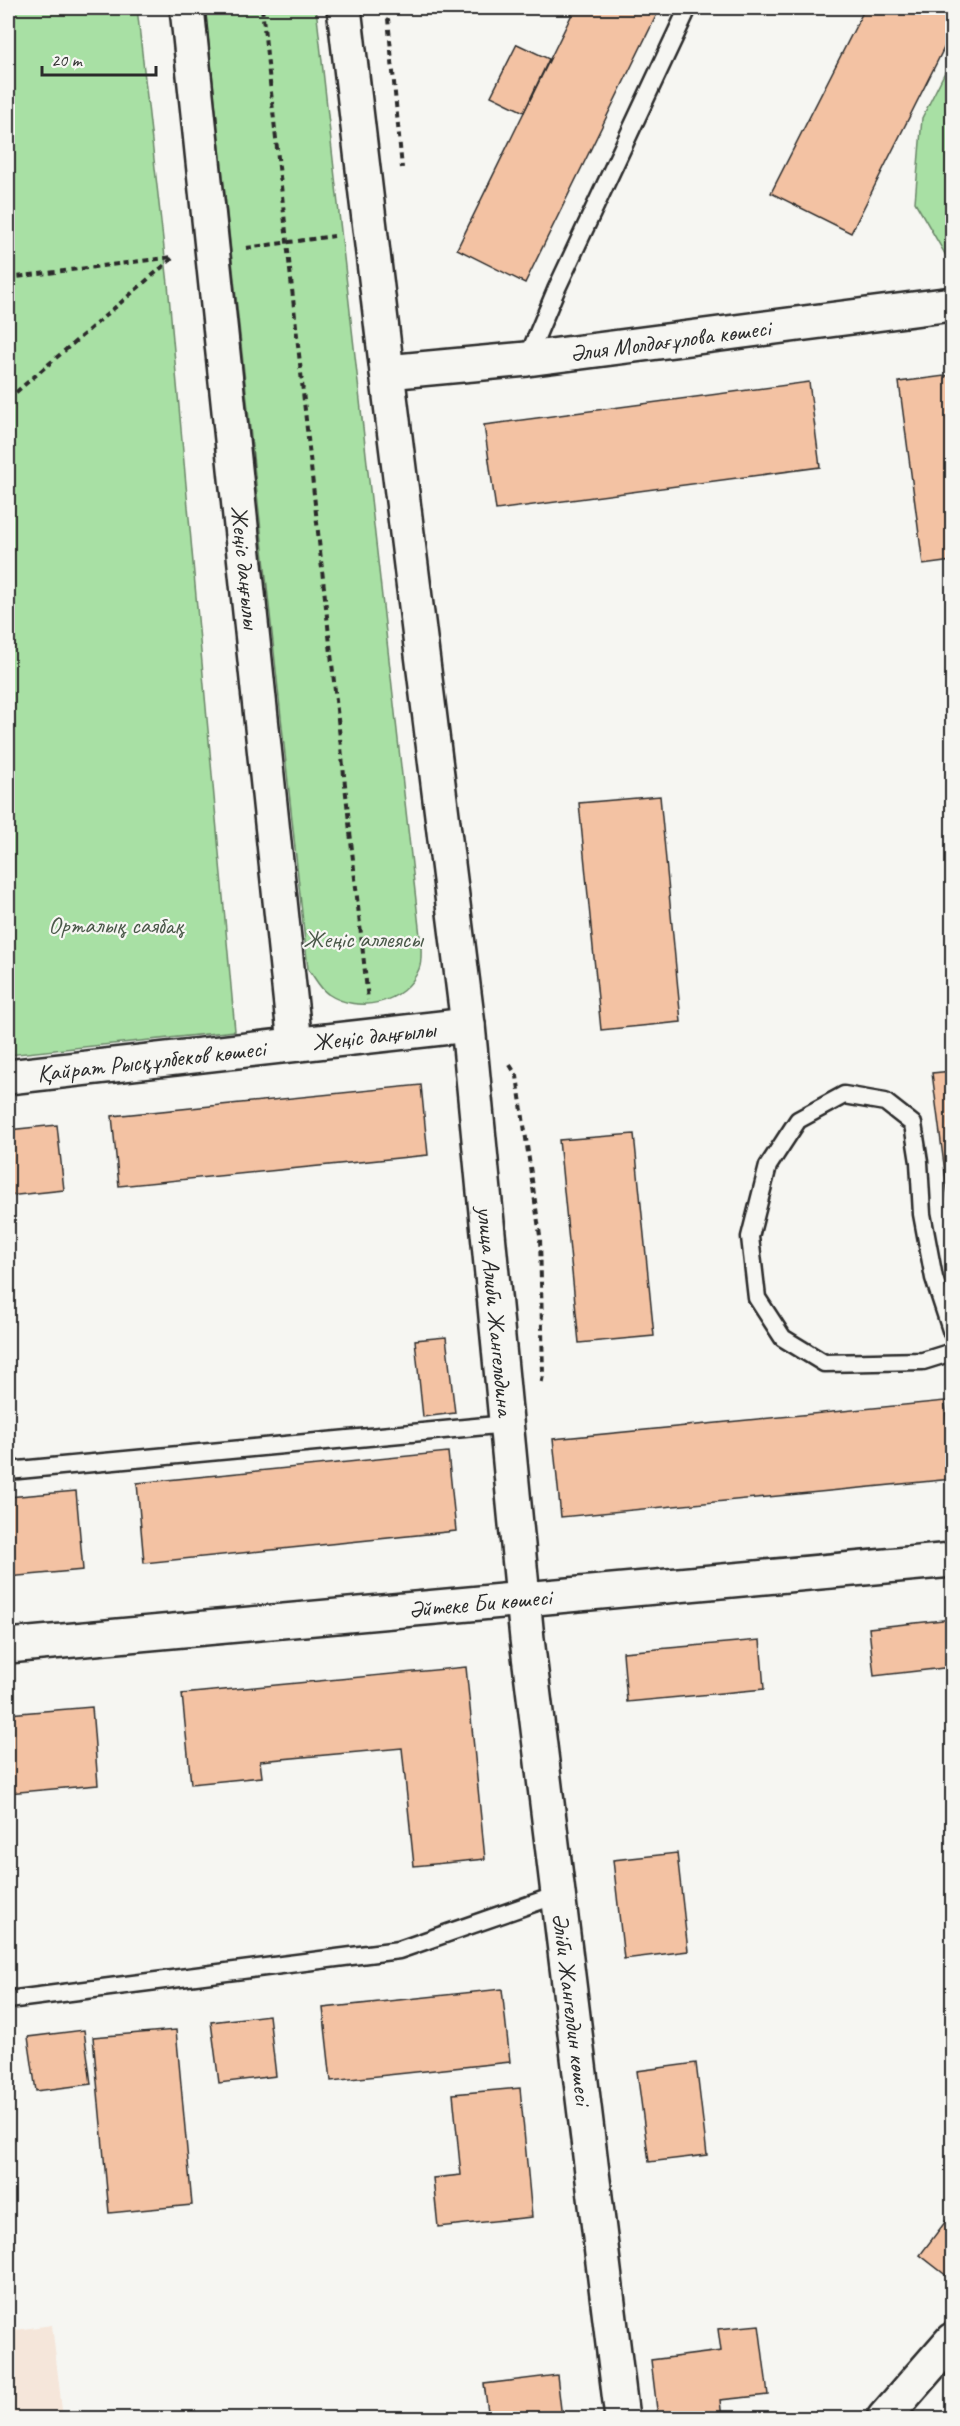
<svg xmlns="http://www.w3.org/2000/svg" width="960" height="2426" font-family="Caveat,sans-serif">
<rect width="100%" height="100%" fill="#f6f6f2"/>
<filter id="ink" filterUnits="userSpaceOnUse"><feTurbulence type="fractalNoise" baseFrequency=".0167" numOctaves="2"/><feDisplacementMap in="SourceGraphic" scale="12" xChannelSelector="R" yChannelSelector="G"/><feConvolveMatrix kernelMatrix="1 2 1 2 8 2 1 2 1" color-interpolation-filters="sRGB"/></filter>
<g filter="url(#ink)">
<path fill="#f5e6da" d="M52,2325l11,93h-55v-87z"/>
<g fill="#a8e0a4" stroke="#6a8668" stroke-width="1.5">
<path d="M8,8h129l31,276 67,747 -227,24z"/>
<path d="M205,8h111l105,937c0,7 1,17 -2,24 -14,35 -61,45 -91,25 -8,-5 -14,-18 -20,-25z"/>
<path d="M952,58v208l-37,-64 7,-84z"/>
</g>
<g fill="#f3c2a3" stroke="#2b2b2b" stroke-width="1.5">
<path d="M575,8h85l-135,275 -68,-34z"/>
<path d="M865,8h87v24l-101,201 -80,-40z"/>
<path d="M517,44l32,15 -25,53 -33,-16z"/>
<path d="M952,375v186l-29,4 -24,-183z"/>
<path d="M809,382l11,85 -324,43 -12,-85z"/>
<path d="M660,796l21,226 -80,8 -22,-227z"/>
<path d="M952,1071v155l-20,-153z"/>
<path d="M421,1085l7,70 -309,31 -7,-70z"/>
<path d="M57,1125l7,65 -56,6v-66z"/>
<path d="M634,1134l20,202 -75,7 -20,-203z"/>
<path d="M446,1337l9,76 -32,4 -8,-77z"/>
<path d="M945,1401l7,78 -391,38 -8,-78z"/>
<path d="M448,1452l8,79 -312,32 -7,-80z"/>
<path d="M76,1491l7,79 -75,7v-80z"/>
<path d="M952,1619v48l-78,9 -5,-48z"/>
<path d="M760,1640l4,49 -137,13 -4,-50z"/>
<path d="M466,1667l19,192 -71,7 -12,-118 -142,13 2,16 -71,7 -9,-90z"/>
<path d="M92,1707l6,78 -90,8v-79z"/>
<path d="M677,1853l11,98 -64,8 -11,-99z"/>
<path d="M502,1989l8,73 -179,19 -8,-73z"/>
<path d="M269,2015l7,61 -57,7 -8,-61z"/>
<path d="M84,2030l7,54 -55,7 -8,-54z"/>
<path d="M176,2030l16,175 -83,8 -16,-176z"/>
<path d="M696,2063l11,92 -58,7 -12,-91z"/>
<path d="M520,2088l12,129 -94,10 -5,-49 28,-3 -8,-81z"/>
<path d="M952,2213v67l-32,-25z"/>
<path d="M759,2325l9,70 -48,5 2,18h-64l-7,-58 70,-9 -3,-22z"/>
<path d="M557,2375l5,43h-73l-5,-34z"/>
</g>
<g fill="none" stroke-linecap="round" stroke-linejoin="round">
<g stroke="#2b2b2b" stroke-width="21">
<g id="lane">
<path d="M527,359l29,-69 132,-282"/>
<path d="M952,1333l-18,-55 -12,-64 -3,-52 -6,-38 -28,-22 -41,-7 -46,25 -30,46 -18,71 7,61 26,40 41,25 99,-2 29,-9"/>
<path d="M8,1471l499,-47"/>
<path d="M8,2000l391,-50 158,-55"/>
</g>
</g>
<g stroke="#2b2b2b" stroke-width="38">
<g id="street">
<path id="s1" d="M387,372l140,-13 425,-55"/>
<path d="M884,2418l68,-78"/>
</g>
</g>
<g stroke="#2b2b2b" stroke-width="38">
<g id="secondary">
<path id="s2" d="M187,8l108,1036"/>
<path id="s3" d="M344,8l43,364 81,653 59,614 95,779"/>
<path id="s4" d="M8,1077l460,-52"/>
<path id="s5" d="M8,1646l944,-86"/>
</g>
</g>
<g stroke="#2b2b2b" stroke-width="4" stroke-dasharray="6 4.5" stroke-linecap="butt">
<path d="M262,8l106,992"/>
<path d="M387,8l15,160"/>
<path d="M246,248l88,-12"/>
<path d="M8,278l165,-21"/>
<path d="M8,399l166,-142"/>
<path d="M510,1065l7,11 23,160 3,139 -2,11"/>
</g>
<use href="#lane" stroke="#f6f6f2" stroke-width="16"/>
<use href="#street" stroke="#f6f6f2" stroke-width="33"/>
<use href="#secondary" stroke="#f6f6f2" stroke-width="33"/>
</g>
</g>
<g text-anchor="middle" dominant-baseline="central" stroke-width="4.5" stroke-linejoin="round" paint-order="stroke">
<g font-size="24" fill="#2b2b2b" stroke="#f6f6f2">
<text stroke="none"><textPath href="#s1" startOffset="285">Әлия Молдағұлова көшесі</textPath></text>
<text stroke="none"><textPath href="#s2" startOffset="562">Жеңіс даңғылы</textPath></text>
<text stroke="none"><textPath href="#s4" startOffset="368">Жеңіс даңғылы</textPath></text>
<text stroke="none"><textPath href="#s4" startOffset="144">Қайрат Рысқұлбеков көшесі</textPath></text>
<text stroke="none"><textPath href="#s3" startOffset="1312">улица Алиби Жангельдина</textPath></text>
<text stroke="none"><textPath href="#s5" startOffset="474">Әйтеке Би көшесі</textPath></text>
<text stroke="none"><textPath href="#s3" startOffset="2014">Әліби Жангелдин көшесі</textPath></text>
</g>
<g font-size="24" fill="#4a5849" stroke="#f6f6f2">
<text x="116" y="925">Орталық саябақ</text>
<text x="363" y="939">Жеңіс аллеясы</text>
</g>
</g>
<rect width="960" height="2426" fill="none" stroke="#f6f6f2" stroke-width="30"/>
<rect x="15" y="15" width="930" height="2396" fill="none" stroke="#2b2b2b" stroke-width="2" filter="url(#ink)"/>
<path d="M42 66v9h114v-9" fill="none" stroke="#2b2b2b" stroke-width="3"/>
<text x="51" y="66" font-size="18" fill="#2b2b2b" stroke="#f6f6f2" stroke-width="4.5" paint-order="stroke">20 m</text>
</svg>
